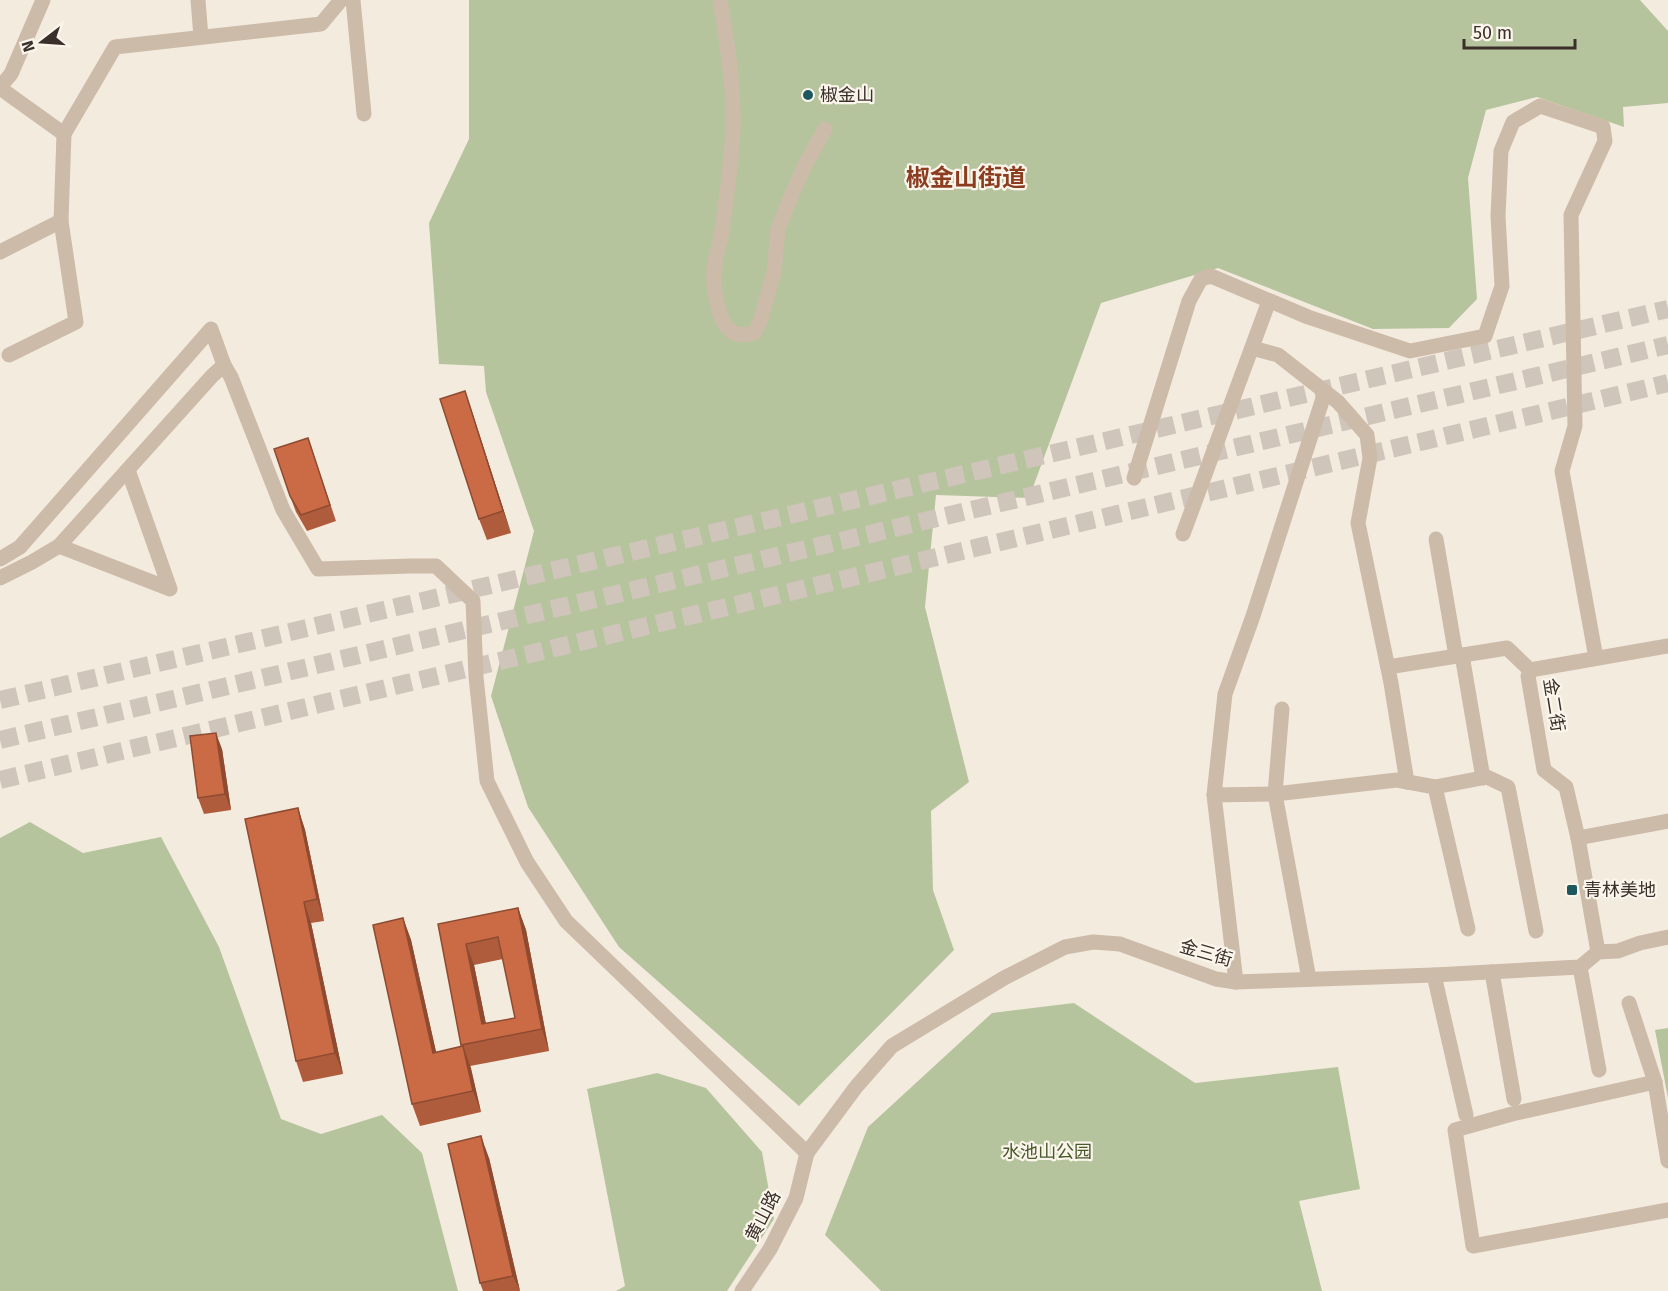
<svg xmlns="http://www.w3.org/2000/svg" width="1668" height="1291" font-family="'Fira Sans','Noto Sans SC',sans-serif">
<rect width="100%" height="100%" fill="#f4ebdf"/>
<g fill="#b6c49e">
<path d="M469,0h1171l28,31v72l-45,4 1,20 -87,-30 -51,13 -18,68 9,121 -28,29 -76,1 -155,-61 -117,35 -72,195 -93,-3 -11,112 44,175 -38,29 2,79 21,60 -155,156 -180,-159 -91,-140 -37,-111 43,-165 -48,-139 -2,-26 -45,-2 -10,-141 40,-84z"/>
<path d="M30,822l53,31 78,-16 58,110 62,172 40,15 61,-19 40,38 36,138h-458v-453z"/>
<path d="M1074,1003l121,80 143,-16 22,122 -61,12 23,90h-441l-56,-56 43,-108 124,-114z"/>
<path d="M1668,1028v70l-13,-68z"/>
<path d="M657,1073l49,15 56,64 12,67 -47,72h-111l9,-5 -38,-197z"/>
</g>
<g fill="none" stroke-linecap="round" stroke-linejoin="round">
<g stroke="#cfc5bb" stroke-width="18" stroke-dasharray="18 9" stroke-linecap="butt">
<path d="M0,700l1668,-391"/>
<path d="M0,740l1668,-395"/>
<path d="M0,780l1668,-397"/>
</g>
<g stroke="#cdbbaa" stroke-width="15">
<path d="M198,0l3,37"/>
<path d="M353,0l11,114"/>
<path d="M720,0c7,42 14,84 13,127 -1,36 -7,73 -12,109 -2,12 -7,24 -7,36 -1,15 4,51 18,60 6,4 15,3 22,1l6,-11 14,-50 4,-43 14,-35 13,-29 20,-36"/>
<path d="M0,87l11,-13 32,-74"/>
<path d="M0,88l64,46"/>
<path d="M0,252l61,-31"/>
<path d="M1252,348l26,7 60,47 29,33 3,23 -12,65 33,160 16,99"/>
<path d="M9,355l67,-33 -15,-101 3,-87 51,-87 206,-23 20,-24"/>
<path d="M1134,478l55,-177 12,-22 10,-3 97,41 102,34 75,-15 17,-50 -4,-70 3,-65 12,-29 27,-16 63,21 2,14 -34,74 4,211 -13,45 34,187"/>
<path d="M1183,534l86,-233"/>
<path d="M1436,539l20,117"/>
<path d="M59,546l111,43 -42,-119"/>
<path d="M0,559l20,-12 191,-218 13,36"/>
<path d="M0,578l32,-16 27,-16 153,-170 12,-11 7,12 52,133 35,59 92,-3h26l37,35 3,76 11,104 40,81 39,59 241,232"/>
<path d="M1462,655l21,123"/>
<path d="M1388,667l119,-19 23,22"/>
<path d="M1282,709l-7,85 34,185"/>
<path d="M1435,787l33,142"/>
<path d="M1214,795l61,-1 122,-14 38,7 52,-10 21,10 28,144"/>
<path d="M1578,838l90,-17"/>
<path d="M1598,952l-20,-114 -12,-51 -22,-17 -16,-94 2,-6 138,-24"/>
<path d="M1580,967l19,103"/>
<path d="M1492,972l22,127"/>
<path d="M1434,975l32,140"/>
<path d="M1236,982l-22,-187 11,-101 28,-78 72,-224"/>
<path d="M1629,1003l26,79 13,79"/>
<path d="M1655,1082l-143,32 -57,16 18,116 195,-36"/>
<path d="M742,1291l28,-42 26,-51 11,-45 49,-66 36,-41 112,-68 61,-31 28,-5 27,2 96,35 20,3 198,-7 146,-8 18,-15 20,-1 22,-8 28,-6"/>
</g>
</g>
<g fill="#af5c3c" fill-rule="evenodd">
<path d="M465,391l7,21 39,121 -24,7 -8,-21z"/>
<path d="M308,438l28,83 -29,10 -11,-19 -6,-16z"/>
<path d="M222,749l9,61 -27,4 -6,-16z"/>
<path d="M298,808l7,22 19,91 -13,2 32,151 -40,8 -7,-21z"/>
<path d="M518,908l8,22 23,121 -79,15 11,46 -61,14 -8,-22 -9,-186 8,22 25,112 26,-5 -24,-123zM503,959l12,59 -29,6 -12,-59z"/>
<path d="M489,1158l31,133h-37l-3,-8z"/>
</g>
<g fill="#8e4b31">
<path d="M465,391l7,21 39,121 -8,-22z"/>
<path d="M216,733l6,16 9,61 -6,-16z"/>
<path d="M298,808l7,22 19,91 -7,-22z"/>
<path d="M304,902l7,21 32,151 -8,-21z"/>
<path d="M518,908l8,22 23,121 -7,-22z"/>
<path d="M403,918l8,22 30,134 -8,-21z"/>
<path d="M466,944l8,21 15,74 -7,-15z"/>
<path d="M463,1046l8,22 10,44 -8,-21z"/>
<path d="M481,1136l8,22 31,133 -7,-15z"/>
</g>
<g fill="#cb6b46" stroke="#8e4b31" stroke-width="1.5" fill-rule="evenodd">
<path d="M465,391l38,120 -24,8 -39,-120z"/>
<path d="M308,438l22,67 -29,10 -11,-19 -16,-47z"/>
<path d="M216,733l9,61 -27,4 -8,-62z"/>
<path d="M298,808l19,91 -13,3 31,151 -39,8 -51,-242z"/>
<path d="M518,908l24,121 -81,16 -23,-121zM498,937l17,81 -33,6 -16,-80z"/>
<path d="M403,918l30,135 30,-7 10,45 -61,13 -39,-179z"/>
<path d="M481,1136l32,140 -33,7 -32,-139z"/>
</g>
<g fill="#1d585e" stroke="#fbf5ec" stroke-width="2">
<circle cx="808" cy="95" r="6"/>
<rect x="1566" y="884" width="12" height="12" rx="3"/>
</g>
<g text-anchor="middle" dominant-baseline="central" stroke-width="4.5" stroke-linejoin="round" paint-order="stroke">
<g font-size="18" fill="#3a2f2a" stroke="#fbf5ec" text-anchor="start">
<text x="820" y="95">椒金山</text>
<text x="1584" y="890">青林美地</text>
</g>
<g font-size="18" fill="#3a2f2a" stroke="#fbf5ec">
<text transform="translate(1554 705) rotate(81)">金二街</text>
<text transform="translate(1206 953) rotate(16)">金三街</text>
<text transform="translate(763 1216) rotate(-63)">黄山路</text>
</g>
<g font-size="18" fill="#485a2c" stroke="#fbf5ec">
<text x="1047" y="1152">水池山公园</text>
</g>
<g font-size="24" font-weight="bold" fill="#8d3d1f" stroke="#fbf5ec">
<text x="966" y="178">椒金山街道</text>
</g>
</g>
<g transform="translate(42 42) rotate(253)" stroke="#fbf5ec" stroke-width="4.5" paint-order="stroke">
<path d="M0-4.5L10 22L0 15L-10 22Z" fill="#3a2f2a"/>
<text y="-9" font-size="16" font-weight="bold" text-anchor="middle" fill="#3a2f2a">N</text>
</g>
<path d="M1464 39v9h111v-9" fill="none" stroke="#3a2f2a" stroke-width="3"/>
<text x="1473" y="39" font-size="18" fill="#3a2f2a" stroke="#fbf5ec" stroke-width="4.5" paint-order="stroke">50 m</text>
</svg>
